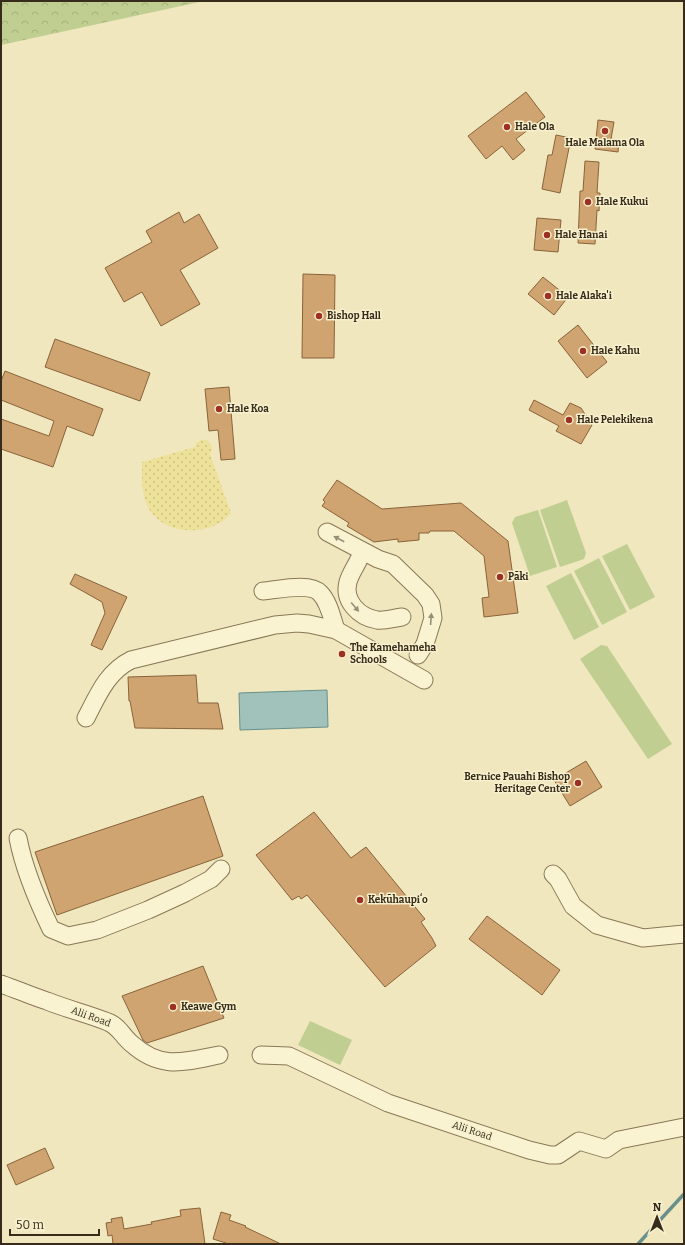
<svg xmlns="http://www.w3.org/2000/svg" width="685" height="1245" font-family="Bitter,serif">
<defs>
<pattern id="forest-crowns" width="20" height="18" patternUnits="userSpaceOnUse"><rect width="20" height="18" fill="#c0ce91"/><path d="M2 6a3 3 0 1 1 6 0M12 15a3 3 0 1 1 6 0" fill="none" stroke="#a6b17c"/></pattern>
<pattern id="sand-dots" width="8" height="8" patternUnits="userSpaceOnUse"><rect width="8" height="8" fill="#eee199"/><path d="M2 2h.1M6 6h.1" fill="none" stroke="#cdc183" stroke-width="1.8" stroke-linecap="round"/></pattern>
</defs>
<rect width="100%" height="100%" fill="#f0e7be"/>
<path fill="url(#forest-crowns)" d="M1,1h203l-203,44z"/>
<path fill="url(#sand-dots)" d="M201,440h6c5,4 6,9 3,14l21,59c-3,4 -7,8 -12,10 -22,14 -61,8 -72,-18 -6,-14 -5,-29 -5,-43l53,-15 1,-4z"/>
<g fill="#c0ce91">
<path d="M567,500l19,53 -2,6 -24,8 -20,-57z"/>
<path d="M538,510l19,57 -27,9 -18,-53 3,-6z"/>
<path d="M627,544l28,53 -25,13 -28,-54z"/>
<path d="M599,558l28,54 -25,13 -28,-54z"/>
<path d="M571,573l28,54 -25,13 -28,-54z"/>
<path d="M601,645l6,1 65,98 -24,15 -68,-100z"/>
<path d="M310,1021l42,19 -12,25 -42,-20z"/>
</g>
<path fill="#a1c1bb" stroke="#688f8a" d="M327,690l1,37 -88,3 -1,-37z"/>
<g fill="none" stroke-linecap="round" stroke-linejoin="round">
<path stroke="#688f8a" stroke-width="3.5" d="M638,1244l46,-50"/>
</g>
<g fill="#d0a471" stroke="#89633a">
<path d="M526,92l19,25 -29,22 9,11 -12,10 -11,-14 -16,13 -18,-23z"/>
<path d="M598,120l16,2 -3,17 8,1 -1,12 -23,-3z"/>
<path d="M556,135l15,3 -11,55 -18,-4 6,-34h4z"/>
<path d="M585,161l14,1 -2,31h3l-1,18 -2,-1 -2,34 -17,-1 2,-52h3z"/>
<path d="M179,212l5,11 15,-9 19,34 -38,22 20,34 -39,22 -19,-34 -18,10 -19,-34 47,-26 -6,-11z"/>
<path d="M537,218l24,2 -3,32 -24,-2z"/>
<path d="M303,274l32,1 -1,83h-32z"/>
<path d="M543,277l25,20 -14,18 -26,-21z"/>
<path d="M578,325l29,37 -20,16 -29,-37z"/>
<path d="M55,339l95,34 -10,28 -95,-34z"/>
<path d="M5,371l98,38 -10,27 -26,-10 -14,41 -52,-18v-30l48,17 5,-15 -53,-21v-19z"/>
<path d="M229,387l6,72 -14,1 -3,-30 -9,1 -4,-42z"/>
<path d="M534,400l29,15 7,-12 11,5 11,17 -11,19 -25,-13 3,-5 -30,-16z"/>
<path d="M337,480l45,29 79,-6 47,38 10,72 -34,4 -2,-19 7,-1 -5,-41 -30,-25h-24l-1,2h-10v7l-21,2v-3l-24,3 -27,-16 2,-3 -27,-17 3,-4 -2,-2z"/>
<path d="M75,574l52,23 -25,53 -11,-5 14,-32 -3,-11 -32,-18z"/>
<path d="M196,675l2,28h20l5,26 -88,-1 -5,-27h-1l-1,-24z"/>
<path d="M586,761l16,26 -32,19 -16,-26z"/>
<path d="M203,796l20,60 -166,59 -22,-63z"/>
<path d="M314,812l37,46 15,-11 59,72 -4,3 11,16 4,8 -51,41 -78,-92 -6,4 -2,-3 -7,4 -36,-45z"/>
<path d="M487,916l73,54 -18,25 -73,-56z"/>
<path d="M203,966l21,52 -77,25 -4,-3 -21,-44z"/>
<path d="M45,1148l9,20 -38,17 -9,-20z"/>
<path d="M200,1208l5,36h-92l-1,-9 -4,1 -2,-13 6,-1 -1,-3 11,-2 2,12 28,-5 -1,-2 30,-6 -1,-6z"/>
<path d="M221,1212l10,3 -2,5 17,6 -1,1 36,17h-52l-16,-5z"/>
</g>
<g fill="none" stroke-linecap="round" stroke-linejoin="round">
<g stroke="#897756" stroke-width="19">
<g id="minor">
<path d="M327,532l51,27 15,5 32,31 6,9 2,14 -8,26 -7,11"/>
<path d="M359,559c-3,7 -9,15 -11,23 -5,19 11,35 29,38 8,1 17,-2 25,-3"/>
<path d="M263,591c14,-1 47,-9 57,2 9,9 12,25 16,37"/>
<path d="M86,718c12,-23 21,-46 45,-58l144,-35 22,-2 12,1 27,6 88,50"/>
<path d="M18,838c6,32 19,62 33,91l17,7 29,-6 51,-20 37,-17 26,-14 10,-10"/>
<path d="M553,874l5,5 15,27 24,19 46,13 41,-4"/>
<path d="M1,984c15,5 30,12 46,17 20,8 41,13 61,21 11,4 15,15 24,22 29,26 52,18 87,11"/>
<path d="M261,1055l28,1 99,47 141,47 21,5h8l21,-14 27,8 13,-9 65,-13"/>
</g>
</g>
<use href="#minor" stroke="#faf3d1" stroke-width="17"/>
</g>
<defs><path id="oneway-solid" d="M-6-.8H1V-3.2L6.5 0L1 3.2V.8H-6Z"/></defs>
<g fill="#989076">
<use href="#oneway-solid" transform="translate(339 539) rotate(-152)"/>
<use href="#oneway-solid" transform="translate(355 607) rotate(50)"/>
<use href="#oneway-solid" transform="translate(431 619) rotate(-86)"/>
</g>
<g fill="#9b3023" stroke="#f7f0cd" stroke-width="1.5">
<circle cx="507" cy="127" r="4"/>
<circle cx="605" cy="131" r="4"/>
<circle cx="588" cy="202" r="4"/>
<circle cx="547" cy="235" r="4"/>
<circle cx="548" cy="296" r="4"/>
<circle cx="319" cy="316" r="4"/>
<circle cx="583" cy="351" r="4"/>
<circle cx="219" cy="409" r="4"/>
<circle cx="569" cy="420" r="4"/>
<circle cx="500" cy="577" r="4"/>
<circle cx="342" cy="654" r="4"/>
<circle cx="578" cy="783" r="4"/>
<circle cx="360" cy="900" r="4"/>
<circle cx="173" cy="1007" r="4"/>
</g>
<g text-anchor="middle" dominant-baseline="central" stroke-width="3" stroke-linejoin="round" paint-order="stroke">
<g font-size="10" font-weight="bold" fill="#372c1b" stroke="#f7f0cd" text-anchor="start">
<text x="515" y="127">Hale Ola</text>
<text x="605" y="143" text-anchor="middle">Hale Malama Ola</text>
<text x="596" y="202">Hale Kukui</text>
<text x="555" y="235">Hale Hanai</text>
<text x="556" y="296">Hale Alaka'i</text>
<text x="327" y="316">Bishop Hall</text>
<text x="591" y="351">Hale Kahu</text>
<text x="227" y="409">Hale Koa</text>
<text x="577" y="420">Hale Pelekikena</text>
<text x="508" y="577">Pāki</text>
<text x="350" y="648">The Kamehameha<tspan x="350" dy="12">Schools</tspan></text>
<text x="570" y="777" text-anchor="end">Bernice Pauahi Bishop<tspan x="570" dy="12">Heritage Center</tspan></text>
<text x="368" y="900">Kekūhaupiʻo</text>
<text x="181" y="1007">Keawe Gym</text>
</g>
<g font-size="10" fill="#372c1b" stroke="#f7f0cd">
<text transform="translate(91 1017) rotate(20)">Alii Road</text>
<text transform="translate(472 1131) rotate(18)">Alii Road</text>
</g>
</g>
<rect width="685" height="1245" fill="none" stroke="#372c1b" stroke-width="4"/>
<g transform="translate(657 1217)" stroke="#f7f0cd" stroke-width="3" paint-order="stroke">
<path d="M0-3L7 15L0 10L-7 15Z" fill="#372c1b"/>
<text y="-6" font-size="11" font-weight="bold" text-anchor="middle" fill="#372c1b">N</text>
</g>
<path d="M10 1229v6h89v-6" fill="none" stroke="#372c1b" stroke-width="2"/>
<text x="16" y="1229" font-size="12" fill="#372c1b" stroke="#f7f0cd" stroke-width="3" paint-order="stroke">50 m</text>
</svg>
